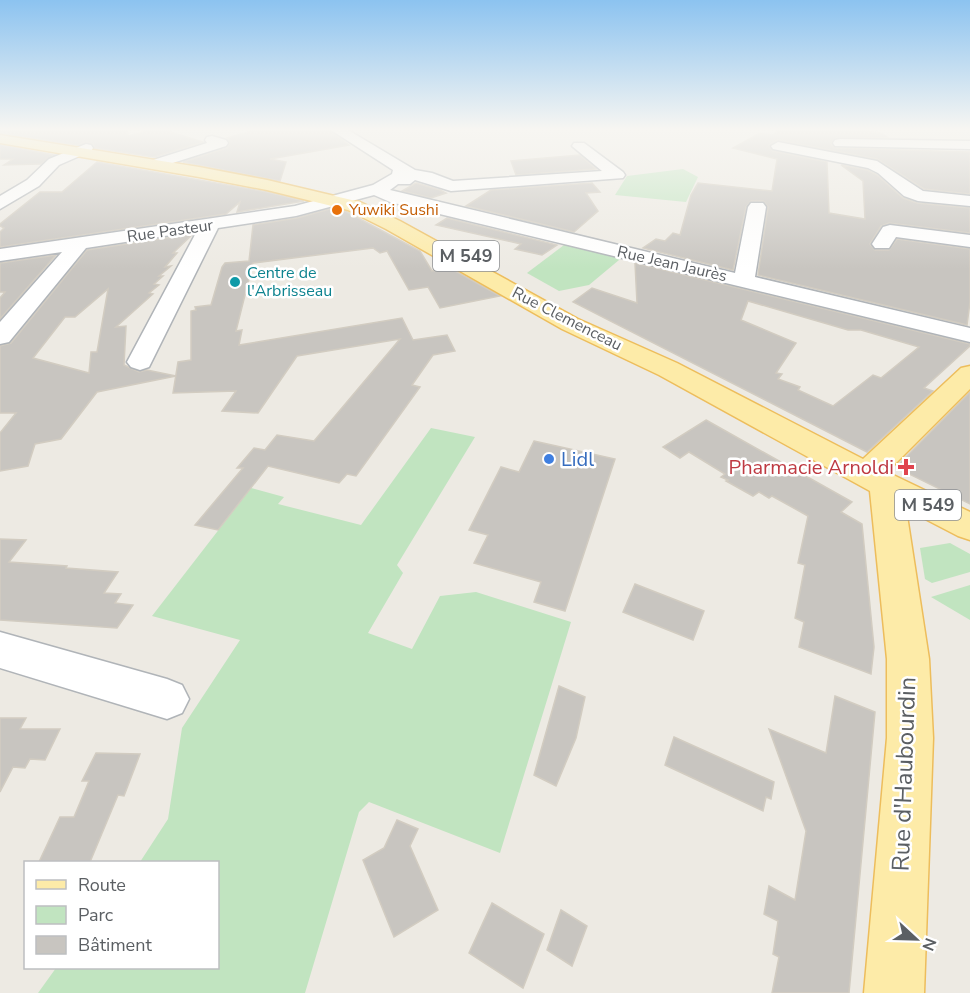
<svg xmlns="http://www.w3.org/2000/svg" width="970" height="993" font-family="'Nunito Sans',sans-serif">
<rect width="100%" height="100%" fill="#edeae3"/>
<g fill="#c1e4c0">
<path d="M683,169l15,8 -12,25 -71,-7 12,-19z"/>
<path d="M568,242l57,13 -36,30 -30,6 -32,-18z"/>
<path d="M431,428l44,9 -78,128 6,8 -35,60 44,16 28,-53 36,-4 95,30 -71,231 -131,-51 -10,10 -54,181h-267l18,-25h162v-106h-78l28,-43 14,-91 58,-88 -88,-24 99,-128 33,9 -6,7 83,21z"/>
<path d="M950,543l20,11v18l-38,11 -7,-4 -5,-31z"/>
<path d="M970,585v35l-39,-23z"/>
</g>
<g fill="#c8c5c0" stroke="#d2ccc1" stroke-width="1.5" fill-rule="evenodd">
<path d="M0,130h127l1,6 22,-6h14l39,12 -49,15 -59,-9 -2,-4 -7,-2 -9,3 -77,-12z"/>
<path d="M255,130h74l20,15 -79,14 16,3 -6,19 -97,-19 44,-14 3,-6 -3,-4z"/>
<path d="M779,130l86,1 16,2 6,4 -52,1 -4,6 4,4 135,4v42l-46,-5 -47,-30 -99,-19 -9,5 4,6 54,11 2,51 36,6 -2,-38 -22,-16 26,5 10,5 26,23 14,5 53,5v25l-81,-10 -8,3 -11,18 5,6h14l8,-11 73,10v53l-3,23 -209,-50 10,-68 -5,-6h-12l-5,6 -13,63 -90,-22 13,-9 9,2 8,-8 7,2 11,-40 7,-12 74,8 5,-32 -44,-11 27,-15 12,2z"/>
<path d="M0,145l54,10 -13,9 -37,1 9,-6h-13z"/>
<path d="M580,155l16,14 -80,6 -5,-14z"/>
<path d="M97,162l170,30 37,9 -67,11 3,-10 -14,12 -226,33v-15l4,-4 -4,-2v-2l40,-32h22z"/>
<path d="M416,183l24,7 6,3 -15,5 -29,-7z"/>
<path d="M592,183l8,9 -14,1 12,18 -24,21 -108,-26 25,-16z"/>
<path d="M333,208l14,4 73,39 12,20 18,-3 50,28 -60,12 -12,-21 -19,3 -22,-39 -7,2 -7,-5 -120,15 -17,68 6,-1 -3,15 163,-27 11,22 34,-5 8,16 -22,4 -21,30 8,2 -64,89 -9,-2 -8,9 -71,-17 -50,64 -23,-5 48,-57h-6l17,-20 11,2 12,-15 37,6 86,-102 -103,17 -39,57 -36,-2 14,-20 -63,2 5,-31 13,-2v-49l5,-1 -1,-3 16,-2 11,-38 3,-4 24,-2 4,-36 44,-7z"/>
<path d="M447,218l110,27 -15,10 -27,-6 6,-5 -85,-19z"/>
<path d="M193,234l-20,19h4l-12,14 6,-1 -12,10h4l-9,8 5,1 -10,8 4,1 -37,33 10,-1 -2,39 15,7 8,-2 29,6 -79,16 -36,47 -26,5 -7,22 -28,5v-38l16,-20h-16v-67l11,-3 76,-93zM108,289l-11,63h-6l-2,21 -56,-15 32,-41h10z"/>
<path d="M56,255l-56,64v-21l5,-6h-5v-29z"/>
<path d="M635,263l335,81v2l-46,42 9,3 -66,61 -294,-150 19,-14 45,15zM748,301l100,29h13l58,17 -38,31 -8,-3 -40,31 -35,-16 2,-3 -22,-8 4,-5 -6,-1 20,-30 -55,-23z"/>
<path d="M970,392v112l-71,-35 -2,-3z"/>
<path d="M706,420l146,82 -11,10 21,12 12,123 -3,27 -72,-27 5,-25 -9,-4 10,-53 -7,-2 10,-47 -36,-20 -3,2 -10,-6 -6,4 -27,-15 2,-1 -7,-3 4,-3 -36,-22 -9,6 -17,-11z"/>
<path d="M534,441l81,18 -50,152 -31,-9 7,-20 -67,-19 14,-28 -19,-5 32,-63 18,5z"/>
<path d="M0,539l26,1 -17,22 58,4 -1,2 52,4 -14,21 17,1 -6,9 18,2 -16,23 -117,-8z"/>
<path d="M635,584l69,27 -11,29 -70,-28z"/>
<path d="M559,686l26,11 -9,41 -20,48 -22,-11z"/>
<path d="M835,696l40,16 -26,281h-77l7,-36 -6,-3 5,-33 -14,-7 5,-28 26,14 11,-69 -37,-102 57,24z"/>
<path d="M0,718h26l-6,11h40l-15,31 -15,-1 -5,9 -12,-1 -13,25z"/>
<path d="M674,737l100,45 -3,17 -5,-2 -3,14 -98,-46z"/>
<path d="M96,753l44,1 -16,42 -6,-1 -28,67h-51l21,-45h14l15,-36h-7z"/>
<path d="M397,820l21,9 -8,17 28,64 -44,27 -31,-77 21,-12z"/>
<path d="M492,903l52,31 -21,54 -54,-35z"/>
<path d="M561,910l26,16 -15,40 -25,-16z"/>
</g>
<g fill="none" stroke-linecap="round" stroke-linejoin="round">
<g stroke="#b0b4b8" stroke-width="3">
<g id="minor">
<path d="M331,130h17l67,40 17,3 21,8 149,-10 -30,-25 2,-3h10l39,29 2,3 -2,3 -172,13 -36,-11 -5,4h-12l-8,6 345,83 13,-66 3,-4h12l3,4 -11,70 215,51v14l-580,-140 -16,-7 -78,21 -78,12 -69,139 -9,3 -9,-3 -4,-5 70,-131 -111,17 -77,94 -9,2v-22l62,-70 -62,9v-12l295,-43 78,-21 19,-11 1,-4z"/>
<path d="M212,136l14,4 2,3 -2,3 -66,21 -5,2 -8,-5 3,-3 57,-18 -2,-3 2,-3z"/>
<path d="M840,139l130,2v8l-135,-3 -2,-3 2,-3z"/>
<path d="M778,142l99,19 46,30 47,5v10l-52,-5 -14,-5 -26,-23 -10,-5 -95,-19 -2,-3z"/>
<path d="M86,144l5,1 2,3 -2,3 -32,14 -20,21 -39,23v-13l27,-16 22,-21z"/>
<path d="M890,225l80,10v12l-74,-10 -7,11h-14l-3,-4 11,-17z"/>
<path d="M0,632l167,47 15,6 7,14 -7,14 -15,6 -167,-51z"/>
</g>
</g>
<g stroke="#edbd5c" stroke-width="3">
<path id="major" d="M0,135l199,32 68,13 93,22 40,19 178,98 99,44 186,96 98,-91 9,-2v23l-83,83 83,40v28l-12,-4 -52,-27 23,150 4,79 -9,255h-60l23,-255v-79l-17,-168 -211,-116 -97,-46 -176,-100 -38,-19 -81,-20 -68,-13 -199,-34z"/>
</g>
<use href="#minor" fill="#fff" fill-rule="evenodd"/>
<use href="#major" fill="#fdeba8" fill-rule="evenodd"/>
</g>
<linearGradient id="sky" x2="0" y2="1"><stop stop-color="#8cc3f0"/><stop offset="0.48" stop-color="#f7f6f2"/><stop offset="1" stop-color="#f7f6f2" stop-opacity="0"/></linearGradient>
<rect width="970" height="269" fill="url(#sky)"/>
<circle fill="#e8710a" stroke="#fff" stroke-width="2" cx="337" cy="210" r="6"/>
<circle fill="#0f9aa8" stroke="#fff" stroke-width="2" cx="235" cy="282" r="6"/>
<circle fill="#3f7fe0" stroke="#fff" stroke-width="2" cx="549" cy="459" r="6"/>
<path fill="#e0444e" stroke="#fff" stroke-width="2" d="M903 458h6v6h6v6h-6v6h-6v-6h-6v-6h6z"/>
<g text-anchor="middle" dominant-baseline="central" stroke-width="5" stroke-linejoin="round" paint-order="stroke">
<g font-size="16" fill="#c56008" stroke="#fff" text-anchor="start">
<text x="349" y="210">Yuwiki Sushi</text>
</g>
<g font-size="16" fill="#5b5f63" stroke="#fff">
<text transform="translate(170 231) rotate(-8)">Rue Pasteur</text>
<text transform="translate(672 264) rotate(13)">Rue Jean Jaurès</text>
<text transform="translate(567 319) rotate(27)">Rue Clemenceau</text>
</g>
<g font-size="16" fill="#0d838f" stroke="#fff" text-anchor="start">
<text x="247" y="273">Centre de<tspan x="247" dy="18">l'Arbrisseau</tspan></text>
</g>
<g fill="#fff" stroke="#8c8f92" stroke-width="1.5">
<rect x="433" y="241" width="66" height="30" rx="4.5"/>
<rect x="895" y="490" width="66" height="30" rx="4.5"/>
</g>
<g font-size="18" font-weight="bold" fill="#5b5f63">
<text x="466" y="256">M 549</text>
<text x="928" y="505">M 549</text>
</g>
<g font-size="20" fill="#366cbe" stroke="#fff" text-anchor="start">
<text x="561" y="459">Lidl</text>
</g>
<g font-size="20" fill="#be3a42" stroke="#fff" text-anchor="end">
<text x="894" y="467">Pharmacie Arnoldi</text>
</g>
<g font-size="24" fill="#5b5f63" stroke="#fff">
<text transform="translate(904 774) rotate(-88)">Rue d'Haubourdin</text>
</g>
</g>
<rect x="24" y="861" width="195" height="108" fill="#ffffff" stroke="#bdbfc1" stroke-width="1.5"/>
<rect x="36" y="880" width="30" height="9" fill="#fdeba8" stroke="#bdbfc1" stroke-width="1.5"/>
<text x="78" y="891" font-size="18" fill="#5b5f63">Route</text>
<rect x="36" y="906" width="30" height="18" fill="#c1e4c0" stroke="#bdbfc1" stroke-width="1.5"/>
<text x="78" y="921" font-size="18" fill="#5b5f63">Parc</text>
<rect x="36" y="936" width="30" height="18" fill="#c8c5c0" stroke="#bdbfc1" stroke-width="1.5"/>
<text x="78" y="951" font-size="18" fill="#5b5f63">Bâtiment</text>
<g transform="translate(916 939) rotate(112)" stroke="#ffffff" stroke-width="4.5" paint-order="stroke">
<path d="M0-4.5L10 22L0 15L-10 22Z" fill="#5b5f63"/>
<text y="-9" font-size="16" font-weight="bold" text-anchor="middle" fill="#5b5f63">N</text>
</g>
</svg>
